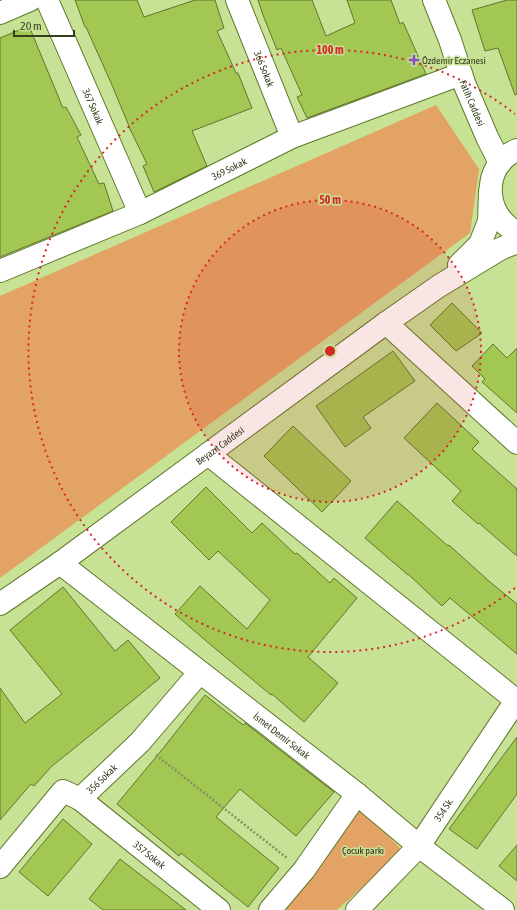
<svg xmlns="http://www.w3.org/2000/svg" width="517" height="910" font-family="'Asap Condensed',sans-serif">
<rect width="100%" height="100%" fill="#c7e295"/>
<g fill="#e2a364">
<path d="M436,105l43,64 -9,64 -470,345v-282z"/>
<path d="M361,809l42,42 -66,59h-56z"/>
</g>
<g fill="#a2c752" stroke="#60772c">
<path d="M75,0h62l7,17 51,-17h20l9,28 -7,3 19,42h2l14,35 -60,23 15,35 -53,26 -11,-26 4,-2 -16,-33 -19,-46 -26,-58h-1z"/>
<path d="M258,0h54l14,36 29,-13 -8,-23h44l9,24 3,-2 23,52 -119,44 -10,-21 5,-2 -21,-47 -4,2 -14,-35z"/>
<path d="M507,0h10v94l-2,1 -17,-47 -13,3 -13,-41z"/>
<path d="M29,26l34,82 3,-1 15,28 -4,2 22,47 5,-1 9,28 -113,46v-219z"/>
<path d="M452,303l30,30 -26,18 -26,-26z"/>
<path d="M493,344l14,14 10,-10v65l-35,-31 3,-3 -13,-13z"/>
<path d="M393,351l22,30 -52,36 8,11 -26,19 -29,-41z"/>
<path d="M437,403l42,39 -7,7 45,40v67l-38,-33 -1,1 -26,-23 9,-10 -57,-53z"/>
<path d="M293,426l58,55 -29,31 -58,-56z"/>
<path d="M206,487l46,46 10,-10 33,31 2,-1 33,30 4,-5 23,20 -49,59 30,26 -34,39 -32,-28 -1,1 -66,-55 -30,-26 25,-28 47,43 23,-29 -52,-49 -9,9 -38,-38z"/>
<path d="M397,501l51,45 1,-1 41,37 27,22v50l-67,-56 -8,8 -34,-32v1l-43,-37z"/>
<path d="M63,587l52,64 13,-11 32,38 -78,64 -30,24 -18,20 -3,-2 -31,36v-132l25,35 37,-29 -52,-64z"/>
<path d="M205,695l38,30 2,-2 89,69 -38,44 -56,-47 -24,28 63,51 -31,39 -67,-54 -2,3 -62,-52 48,-58z"/>
<path d="M517,737v57l-40,55 -28,-20z"/>
<path d="M63,819l29,25 -44,52 -29,-24z"/>
<path d="M517,845v36l-18,-15z"/>
<path d="M120,859l66,51h-83l-14,-11z"/>
</g>
<g fill="none" stroke-linecap="round" stroke-linejoin="round">
<g stroke="#60782d" stroke-width="24">
<g id="minor">
<path id="s1" d="M47,0l93,213"/>
<path id="s2" d="M237,0l55,137"/>
<path id="s3" d="M434,0l16,40 14,43 23,54 13,26"/>
<path d="M0,13l30,-13"/>
<path d="M517,150c-36,15 -34,66 0,82"/>
<path d="M459,265l21,-21 9,-23 1,-30"/>
<path id="s4" d="M0,271l140,-58 152,-76 169,-63"/>
<path d="M386,323l131,120"/>
<path d="M208,454l309,247"/>
<path id="s5" d="M60,563l297,231 62,52 84,64"/>
<path id="s6" d="M0,604l60,-41 326,-240 53,-37 61,-37 17,-7"/>
<path id="s7" d="M80,799l139,111"/>
<path id="s8" d="M0,867l63,-76 17,8 60,-57 60,-70"/>
<path d="M270,910l34,-40 53,-76"/>
<path id="s9" d="M357,910l62,-64 98,-147"/>
</g>
</g>
<path stroke="#80935c" stroke-width="2.5" stroke-dasharray="2 2" stroke-linecap="butt" d="M156,755l131,103"/>
<use href="#minor" stroke="#fff" stroke-width="22"/>
</g>
<circle cx="330" cy="351" r="151" fill="#d62828" fill-opacity=".12"/>
<g fill="none" stroke="#d62828" stroke-width="2" stroke-dasharray="2 4">
<circle cx="330" cy="351" r="151"/>
<path d="M515 588A301 301 0 1 1 515 114"/>
</g>
<path fill="#8a4ec4" stroke="#c7e295" stroke-width="1.5" d="M412 54h4v4h4v4h-4v4h-4v-4h-4v-4h4z"/>
<g text-anchor="middle" dominant-baseline="central" stroke-width="3" stroke-linejoin="round" paint-order="stroke">
<g font-size="10" fill="#343f1f" stroke="#c7e295" text-anchor="start">
<text x="422" y="60">Özdemir Eczanesi</text>
</g>
<g font-size="10" fill="#343f1f" stroke="#c7e295">
<text stroke="none"><textPath href="#s2" startOffset="74">366 Sokak</textPath></text>
<text stroke="none"><textPath href="#s3" startOffset="110">Fatih Caddesi</textPath></text>
<text stroke="none"><textPath href="#s1" startOffset="116">367 Sokak</textPath></text>
<text stroke="none"><textPath href="#s4" startOffset="251">369 Sokak</textPath></text>
<text stroke="none"><textPath href="#s6" startOffset="271">Beyazıt Caddesi</textPath></text>
<text stroke="none"><textPath href="#s5" startOffset="281">İsmet Demir Sokak</textPath></text>
<text stroke="none"><textPath href="#s8" startOffset="147">356 Sokak</textPath></text>
<text stroke="none"><textPath href="#s9" startOffset="133">354 Sk.</textPath></text>
<text stroke="none"><textPath href="#s7" startOffset="89">357 Sokak</textPath></text>
</g>
<g font-size="10" fill="#362616" stroke="#c7e295">
<text x="363" y="850">Çocuk parkı</text>
</g>
</g>
<circle cx="330" cy="351" r="6" fill="#d62828" stroke="#c7e295" stroke-width="2"/>
<g font-size="12" text-anchor="middle" font-weight="bold" fill="#d62828" stroke="#c7e295" stroke-width="3" stroke-linejoin="round" paint-order="stroke">
<text x="330" y="54">100 m</text>
<text x="330" y="204">50 m</text>
</g>
<path d="M14 30v6h60v-6" fill="none" stroke="#343f1f" stroke-width="2"/>
<text x="20" y="30" font-size="12" fill="#343f1f" stroke="#c7e295" stroke-width="3" paint-order="stroke">20 m</text>
</svg>
